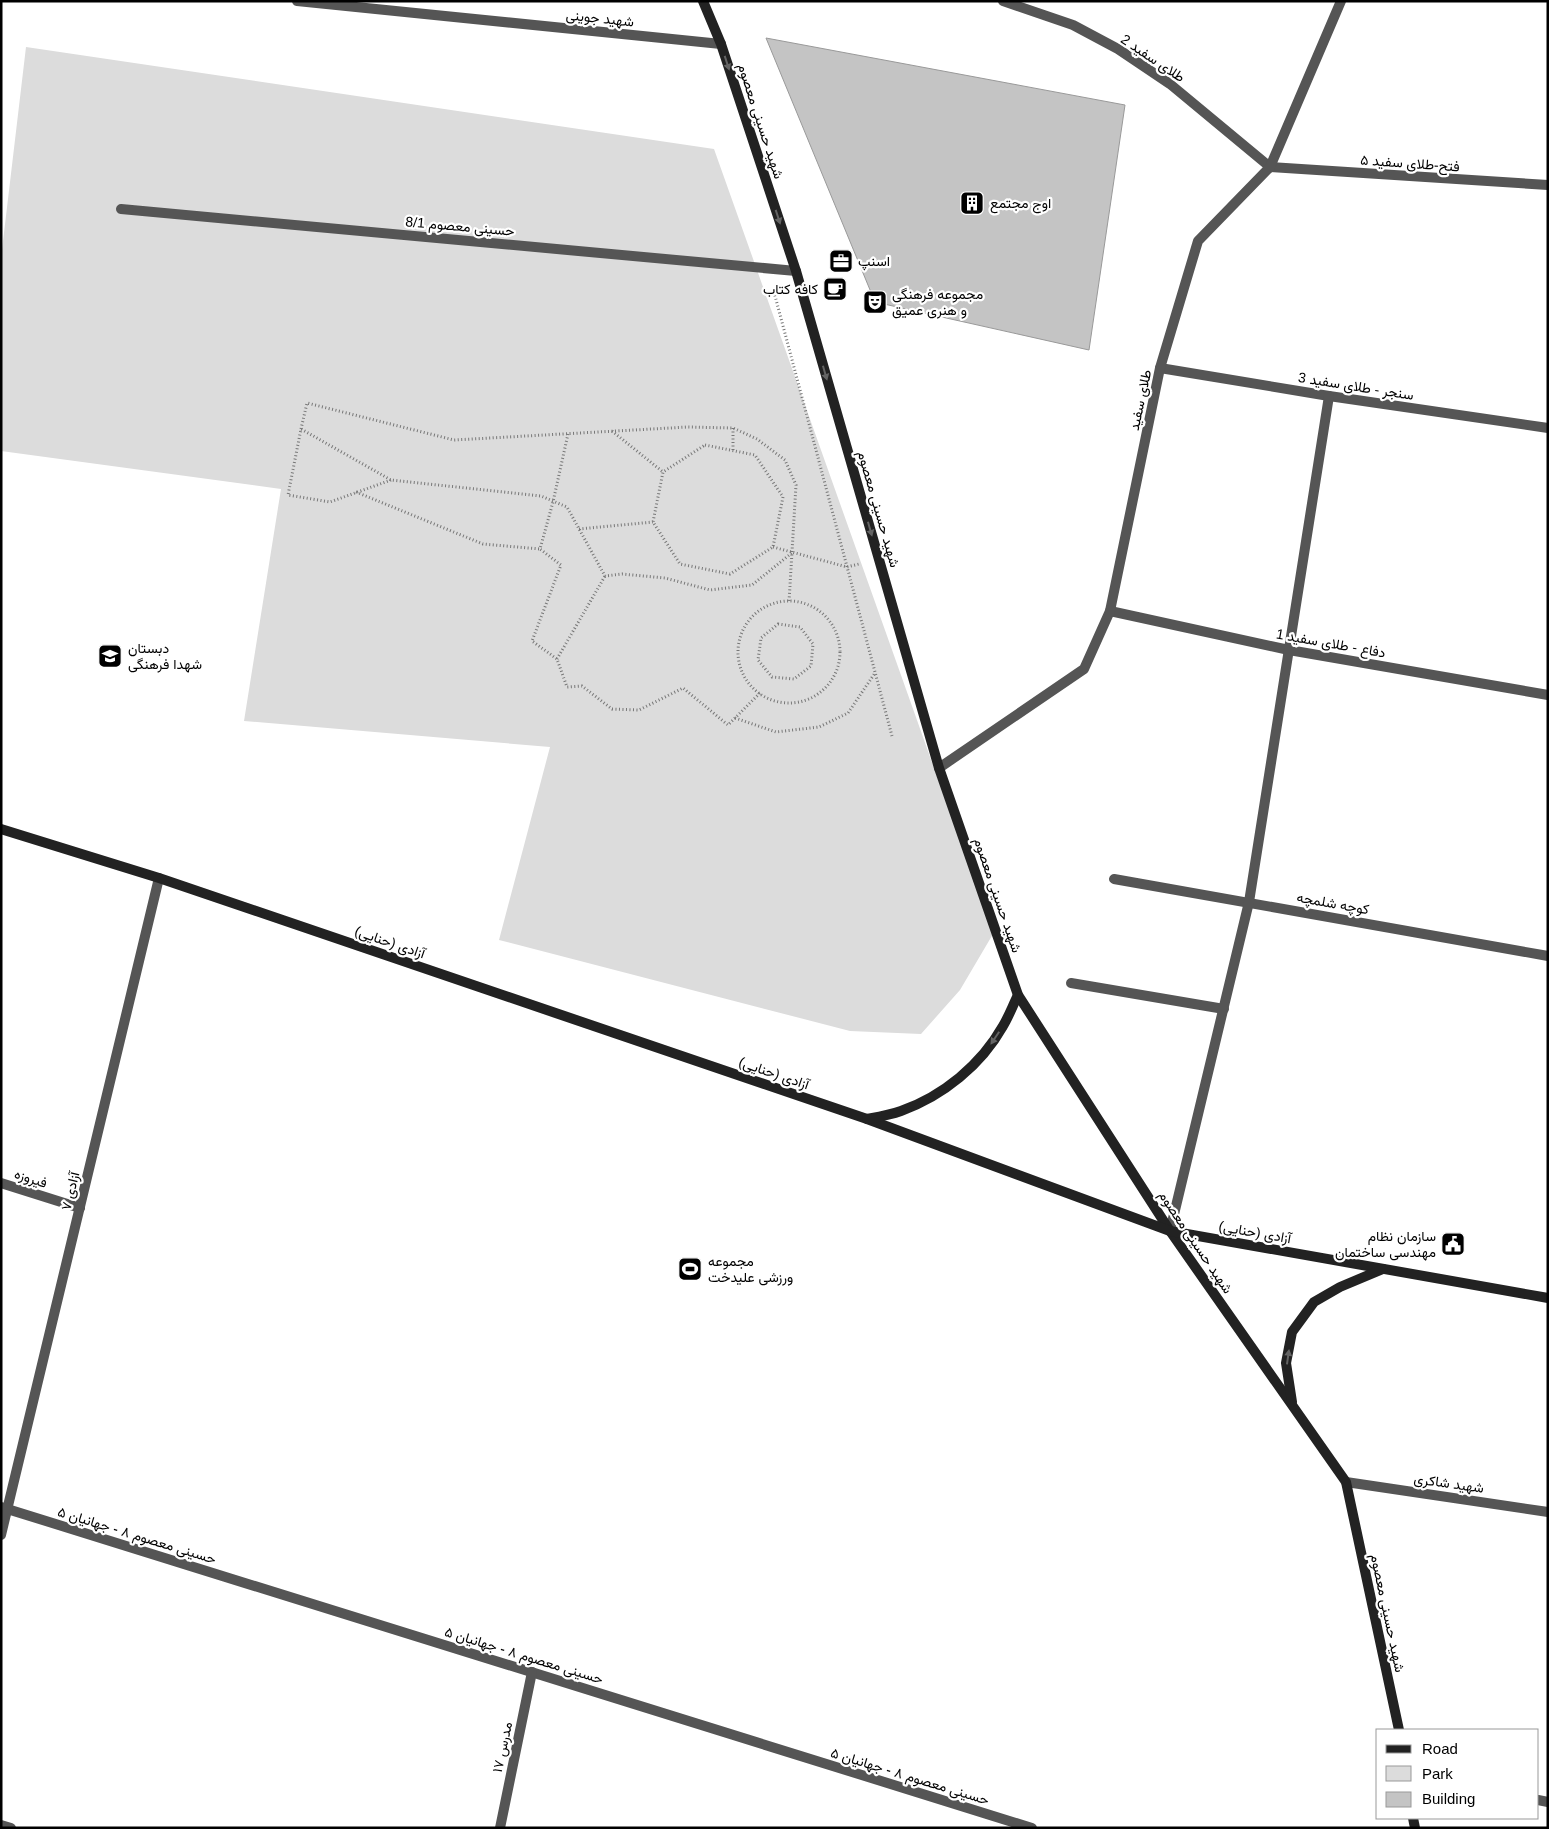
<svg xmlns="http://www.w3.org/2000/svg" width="1549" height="1829" font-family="Arial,Vazirmatn,sans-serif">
<rect width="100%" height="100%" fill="#fff"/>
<path fill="#dcdcdc" d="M26,47l688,102 279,785 -33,56 -39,44 -71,-3 -351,-91 51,-193 -306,-26 37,-232 -280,-38v-193z"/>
<path fill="#c4c4c4" stroke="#999" d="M766,38l359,67 -36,245 -214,-48z"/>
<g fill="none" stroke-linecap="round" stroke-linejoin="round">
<g stroke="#777" stroke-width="3" stroke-dasharray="1 2.5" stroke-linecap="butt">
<path d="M774,292l118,444"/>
<path d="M733,428v22"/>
<path d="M301,429l6,-26 147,37 234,-13 45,1 24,11 28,21 11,25 -7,117"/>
<path d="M612,431l51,41"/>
<path d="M568,434l-15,68 -13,47 21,16 -29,76 25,18 10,28 15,-1 30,23 27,1 44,-22 45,37 32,-32"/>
<path d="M705,445l50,10 28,42 -10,50 -43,27 -50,-10 -27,-42 10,-50z"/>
<path d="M391,480l-61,22 -42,-7 13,-66 90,51 150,16 26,11 38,69 17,-2 43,4 45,12 42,-5 41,-33"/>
<path d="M356,492l127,52 57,5"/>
<path d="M579,529l74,-7"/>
<path d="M773,547l74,20 12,-3"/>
<circle cx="789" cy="652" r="51"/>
<path d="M778,624l22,3 13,17 -2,22 -17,13 -22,-2 -14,-17 3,-22z"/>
<path d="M557,659l48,-83"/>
<path d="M735,718l41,14 43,-5 29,-14 27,-40"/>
</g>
<g stroke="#555" stroke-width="10">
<path d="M297,1l424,43"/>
<path d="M1003,1l70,24 45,24 52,35 100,83 278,18"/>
<path d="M121,209l675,62"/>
<path d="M1160,368l169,28 219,32"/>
<path d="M1110,611l179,39 259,45"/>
<path d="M939,768l145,-99 26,-58 50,-243 38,-127 72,-74 71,-166"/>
<path d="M1114,879l434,77"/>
<path d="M1071,983l153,26"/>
<path d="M1,1183l79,25"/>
<path d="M1170,1231l79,-329 80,-506"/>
<path d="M1346,1482l202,30"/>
<path d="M1,1507l1031,321"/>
<path d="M1,1535l158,-657"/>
<path d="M1538,1800l10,2"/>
<path d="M1,1825l10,3"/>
<path d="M500,1828l32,-156"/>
</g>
<g stroke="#222" stroke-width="10">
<path d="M703,1l18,43 75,227 143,497 79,227 152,236 176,251 53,248"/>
<path d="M1,829l158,49 708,241 303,112 378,67"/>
<path d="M867,1119c11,-2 23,-4 34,-8 42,-15 80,-46 102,-85 6,-10 10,-21 15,-31"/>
<path d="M1292,1402l-6,-39 6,-31 22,-30 26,-15 43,-18"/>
<path d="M1413,1818l2,10"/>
</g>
</g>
<defs><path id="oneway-solid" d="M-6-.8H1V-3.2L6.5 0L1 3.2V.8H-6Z" transform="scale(1.25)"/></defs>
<g fill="#646464">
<use href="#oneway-solid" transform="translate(727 63) rotate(72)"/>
<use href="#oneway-solid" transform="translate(778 217) rotate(72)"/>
<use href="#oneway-solid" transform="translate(825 373) rotate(74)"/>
<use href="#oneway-solid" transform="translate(870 529) rotate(74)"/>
<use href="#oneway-solid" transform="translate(995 1038) rotate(124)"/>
<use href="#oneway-solid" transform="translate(1288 1357) rotate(-82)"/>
</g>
<defs>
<g id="building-square" transform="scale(1.25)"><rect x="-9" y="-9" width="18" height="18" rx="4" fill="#000" stroke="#fff"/><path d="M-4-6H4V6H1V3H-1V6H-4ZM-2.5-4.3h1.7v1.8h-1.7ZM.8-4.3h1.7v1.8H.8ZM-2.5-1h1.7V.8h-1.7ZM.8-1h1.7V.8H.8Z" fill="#fff"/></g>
<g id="office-square" transform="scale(1.25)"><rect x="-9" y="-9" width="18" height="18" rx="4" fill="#000" stroke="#fff"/><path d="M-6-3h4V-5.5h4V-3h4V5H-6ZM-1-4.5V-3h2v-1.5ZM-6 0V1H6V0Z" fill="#fff"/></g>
<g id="cafe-square" transform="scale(1.25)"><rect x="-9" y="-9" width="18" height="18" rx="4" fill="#000" stroke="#fff"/><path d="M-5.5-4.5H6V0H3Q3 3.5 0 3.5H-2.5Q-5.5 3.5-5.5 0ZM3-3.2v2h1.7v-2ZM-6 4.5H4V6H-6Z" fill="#fff"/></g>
<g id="theatre-square" transform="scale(1.25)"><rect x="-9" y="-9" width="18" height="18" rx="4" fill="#000" stroke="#fff"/><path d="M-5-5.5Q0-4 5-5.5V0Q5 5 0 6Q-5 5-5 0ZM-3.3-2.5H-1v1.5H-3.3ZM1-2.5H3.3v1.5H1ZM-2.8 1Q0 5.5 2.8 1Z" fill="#fff"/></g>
<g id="school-square" transform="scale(1.25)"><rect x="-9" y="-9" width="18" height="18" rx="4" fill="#000" stroke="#fff"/><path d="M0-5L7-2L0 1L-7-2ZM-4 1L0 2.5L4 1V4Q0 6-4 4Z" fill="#fff"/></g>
<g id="civic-square" transform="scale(1.25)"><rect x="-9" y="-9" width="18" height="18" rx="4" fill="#000" stroke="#fff"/><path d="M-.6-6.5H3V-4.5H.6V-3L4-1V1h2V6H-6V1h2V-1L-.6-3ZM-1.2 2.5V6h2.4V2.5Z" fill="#fff"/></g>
<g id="stadium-square" transform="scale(1.25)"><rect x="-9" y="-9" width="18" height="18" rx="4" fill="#000" stroke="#fff"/><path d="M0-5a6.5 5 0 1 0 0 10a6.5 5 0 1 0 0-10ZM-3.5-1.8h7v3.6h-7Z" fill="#fff"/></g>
</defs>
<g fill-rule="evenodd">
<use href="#building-square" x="972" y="203"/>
<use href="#office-square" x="841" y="261"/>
<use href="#cafe-square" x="835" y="289"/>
<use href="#theatre-square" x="875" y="302"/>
<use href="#school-square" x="110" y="656"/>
<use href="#civic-square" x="1453" y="1244"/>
<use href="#stadium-square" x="690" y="1269"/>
</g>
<g text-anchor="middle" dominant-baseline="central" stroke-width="4.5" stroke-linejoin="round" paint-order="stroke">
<g font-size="14" fill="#000" stroke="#fff">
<text transform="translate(600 18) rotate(6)">شهید جوینی</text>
<text transform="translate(1153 58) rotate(34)">طلای سفید 2</text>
<text transform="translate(761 121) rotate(72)">شهید حسینی معصوم</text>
<text transform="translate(1410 163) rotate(4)">فتح-طلای سفید ۵</text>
<text transform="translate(460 226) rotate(5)">حسینی معصوم 8/1</text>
<text transform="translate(1356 386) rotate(9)">سنجر - طلای سفید 3</text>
<text transform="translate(1140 400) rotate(-78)">طلای سفید</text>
<text transform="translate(879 509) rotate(74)">شهید حسینی معصوم</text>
<text transform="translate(1331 643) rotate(10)">دفاع - طلای سفید 1</text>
<text transform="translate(998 895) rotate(71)">شهید حسینی معصوم</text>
<text transform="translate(1333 903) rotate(10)">کوچه شلمچه</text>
<text transform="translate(390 942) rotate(19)">آزادی (حنایی)</text>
<text transform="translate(774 1073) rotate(19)">آزادی (حنایی)</text>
<text transform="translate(31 1178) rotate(18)">فیروزه</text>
<text transform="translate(70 1191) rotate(-76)">آزادی ۷</text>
<text transform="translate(1255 1232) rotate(10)">آزادی (حنایی)</text>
<text transform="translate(1196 1242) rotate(56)">شهید حسینی معصوم</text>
<text transform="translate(1449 1483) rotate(8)">شهید شاکری</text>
<text transform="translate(137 1535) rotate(17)">حسینی معصوم ۸ - جهانیان ۵</text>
<text transform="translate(1388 1613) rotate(78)">شهید حسینی معصوم</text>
<text transform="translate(524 1655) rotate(17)">حسینی معصوم ۸ - جهانیان ۵</text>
<text transform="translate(502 1747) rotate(-78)">مدرس ۱۷</text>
<text transform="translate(910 1776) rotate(17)">حسینی معصوم ۸ - جهانیان ۵</text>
</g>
<g font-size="14" fill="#000" stroke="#fff" text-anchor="start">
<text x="990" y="203">اوج مجتمع</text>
<text x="858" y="261">اسنپ</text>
<text x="818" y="289" text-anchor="end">کافه کتاب</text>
<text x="892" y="294">مجموعه فرهنگی<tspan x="892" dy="16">و هنری عمیق</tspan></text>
<text x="128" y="648">دبستان<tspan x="128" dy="16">شهدا فرهنگی</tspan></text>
<text x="1436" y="1236" text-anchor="end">سازمان نظام<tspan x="1436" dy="16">مهندسی ساختمان</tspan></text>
<text x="708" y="1261">مجموعه<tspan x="708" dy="16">ورزشی علیدخت</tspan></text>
</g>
</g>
<rect width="1549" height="1829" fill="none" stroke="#000000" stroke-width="5"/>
<rect x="1376" y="1729" width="162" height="90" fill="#ffffff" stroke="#999999"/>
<rect x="1386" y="1745" width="25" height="8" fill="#222222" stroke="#999999"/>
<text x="1422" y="1754" font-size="15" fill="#000000">Road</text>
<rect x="1386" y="1766" width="25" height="15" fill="#dcdcdc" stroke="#999999"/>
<text x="1422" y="1779" font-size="15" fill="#000000">Park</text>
<rect x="1386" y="1792" width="25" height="15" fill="#c4c4c4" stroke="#999999"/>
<text x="1422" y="1804" font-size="15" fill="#000000">Building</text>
</svg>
